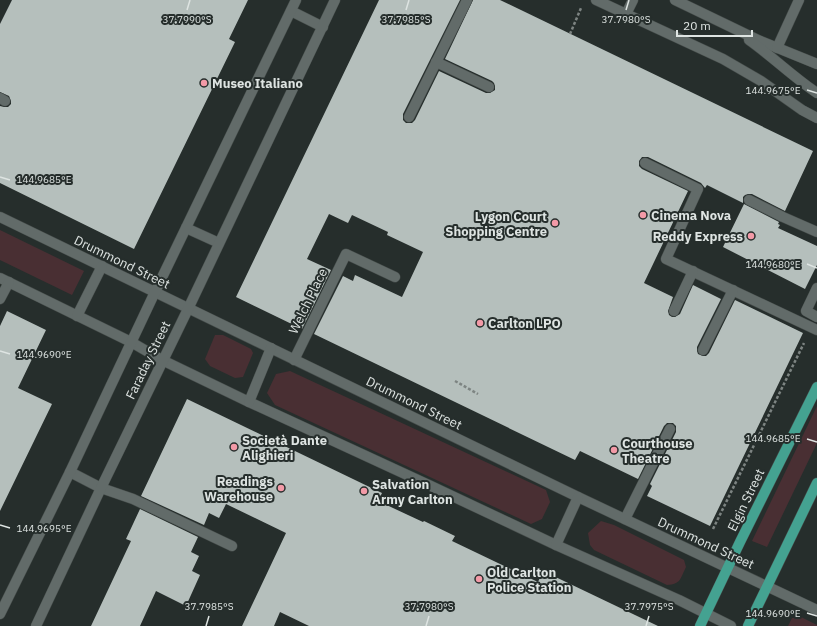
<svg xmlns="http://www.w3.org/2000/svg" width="817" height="626" font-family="'IBM Plex Sans',sans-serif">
<rect width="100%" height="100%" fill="#262e2c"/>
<g fill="#492f33">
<path d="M0,230l84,41 -12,24 -72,-35z"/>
<path d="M215,335h8l28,14 2,4 -10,24 -8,1 -25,-12 -5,-7z"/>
<path d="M290,371l256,119 4,12 -8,17 -11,5 -256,-119 -8,-12 9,-19z"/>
<path d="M817,406v37l-50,104 -15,-6z"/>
<path d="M601,521l13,4 70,35 2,7c-6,12 -5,17 -19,18l-73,-35 -4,-5 -2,-12z"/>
<path d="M801,617l16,8v1h-29l4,-8z"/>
</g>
<g fill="#b5bfbc">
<path d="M12,0h236l-19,39 6,3 -101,207 -134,-66v-77l4,1h4l3,-3v-3l-2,-5 -9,-4v-68z"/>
<path d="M379,0h81l-57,114v6l3,3h6l3,-3 24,-49 47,22h4l5,-3v-4l-1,-3 -2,-2 -47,-22 28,-59h27l313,151 -28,60 -33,-17h-4l-3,1 -2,2v6l-36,-18 -2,3 -4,-5 -53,-26h-6l-3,4v5l3,3 46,22 -44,92 29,14 -5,14 1,4 3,2h3l5,-3 13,-29 28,14 -24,48v4l1,3 5,2h3l3,-3 26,-53 68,33 -93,193 -63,-30 5,-10 -2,-2 26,-52v-6l-3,-3h-6l-3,3 -26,53 -58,-28 -5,9 -261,-126 29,-58 10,5 2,-6 47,22 21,-45 -36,-17 1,-3 -36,-17 -4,8 -19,-9 -22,45 24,11 -29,59 -66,-32z"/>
<path d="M744,204l35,18 -1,2 2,1 -2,3 39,18v19l-12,24 -82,-42z"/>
<path d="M7,311l39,19 -28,58 34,16 -52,107v-185z"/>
<path d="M187,399l195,94 -4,8 45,21 1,-1 31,15 -3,5 86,41 5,-11 115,55h-349l-29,-14 -6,14h-32l44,-93 -60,-29 -7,14 -10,-5 -5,12 -63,-29z"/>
<path d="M140,509l58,28 -7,15 8,4 -7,15 8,4 -14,31 -30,-15 -16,35h-49l40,-85 -5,-2z"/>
</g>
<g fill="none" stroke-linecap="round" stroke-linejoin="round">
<g stroke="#454c4a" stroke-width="11">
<g id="minor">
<path d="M596,0l127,59 38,22 41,29 15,8"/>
<path d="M675,0l83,40 59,24"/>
<path d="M291,11l32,16"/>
<path d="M626,14l7,-14"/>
<path d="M749,40c24,17 44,37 68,53"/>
<path d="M777,48l22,-48"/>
<path d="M436,62l53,25"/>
<path d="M0,98l5,3"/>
<path d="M409,117l58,-117"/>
<path d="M645,163l53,26 -32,70 151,71"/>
<path d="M749,200l34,17 34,15"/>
<path d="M0,217l578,280 239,113"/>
<path d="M186,228l33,15"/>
<path d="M0,278l131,64 31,18 87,42 182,84 125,59 123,55 52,26"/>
<path d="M817,288l-11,23 11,6"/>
<path d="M0,299l9,-17"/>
<path d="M674,311l19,-40"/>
<path d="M77,316l25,-50"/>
<path d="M703,350l30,-60"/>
<path d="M294,360l52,-106 49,23"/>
<path d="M249,402l22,-54"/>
<path d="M70,472l31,16 32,11 99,47"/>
<path d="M625,519l45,-90"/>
<path d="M556,545l22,-48"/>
<path d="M0,614l70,-142 85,-180 141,-292"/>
<path d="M36,626l65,-138 87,-179 147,-309"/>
</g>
</g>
<g stroke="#454c4a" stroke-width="11">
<g id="major">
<path d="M700,626l40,-84 77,-155"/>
<path d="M748,626l69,-143"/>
</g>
</g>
<g stroke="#7d8482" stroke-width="2.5" stroke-dasharray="3 2" stroke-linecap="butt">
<path d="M570,34l11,-26"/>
<path d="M455,381l23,13"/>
<path d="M713,529l91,-186"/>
</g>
<use href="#minor" stroke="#626b69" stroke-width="10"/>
<use href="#major" stroke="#44a291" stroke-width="10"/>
</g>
<path fill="none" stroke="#dee4e2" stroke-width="1.5" d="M187,10l3,-10M406,10l3,-10M626,10l3,-10M807,90l10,3M0,177l10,3M807,264l10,4M0,351l10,3M807,439l10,3M0,525l10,3M807,613l10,3M206,626l3,-10M426,626l3,-10M646,626l3,-10"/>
<g fill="#f39aa7" stroke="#262e2c" stroke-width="1.5">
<circle cx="204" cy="83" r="4"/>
<circle cx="643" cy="215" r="4"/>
<circle cx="555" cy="223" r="4"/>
<circle cx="751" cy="236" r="4"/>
<circle cx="480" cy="323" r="4"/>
<circle cx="234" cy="447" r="4"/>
<circle cx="614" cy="450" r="4"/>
<circle cx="281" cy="488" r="4"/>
<circle cx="364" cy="491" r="4"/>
<circle cx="479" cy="579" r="4"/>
</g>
<g text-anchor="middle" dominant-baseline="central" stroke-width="4" stroke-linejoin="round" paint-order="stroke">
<g font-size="13" font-weight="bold" fill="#dee4e2" stroke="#262e2c" text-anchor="start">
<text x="212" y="83">Museo Italiano</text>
<text x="651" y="215">Cinema Nova</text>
<text x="547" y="216" text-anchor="end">Lygon Court<tspan x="547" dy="15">Shopping Centre</tspan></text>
<text x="743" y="236" text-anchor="end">Reddy Express</text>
<text x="488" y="323">Carlton LPO</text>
<text x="242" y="440">Società Dante<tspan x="242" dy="15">Alighieri</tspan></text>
<text x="622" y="443">Courthouse<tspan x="622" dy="15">Theatre</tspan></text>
<text x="273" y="481" text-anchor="end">Readings<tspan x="273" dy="15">Warehouse</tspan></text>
<text x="372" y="484">Salvation<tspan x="372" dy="15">Army Carlton</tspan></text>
<text x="487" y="572">Old Carlton<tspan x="487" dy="15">Police Station</tspan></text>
</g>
<g font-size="13" fill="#dee4e2" stroke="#262e2c">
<text transform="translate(122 262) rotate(26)">Drummond Street</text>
<text transform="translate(308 301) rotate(-64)">Welch Place</text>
<text transform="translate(148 360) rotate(-64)">Faraday Street</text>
<text transform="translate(414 403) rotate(26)">Drummond Street</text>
<text transform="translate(746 500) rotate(-64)">Elgin Street</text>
<text transform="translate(706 543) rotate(25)">Drummond Street</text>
</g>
</g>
<g font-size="10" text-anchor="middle" fill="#dee4e2" stroke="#262e2c" stroke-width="4" stroke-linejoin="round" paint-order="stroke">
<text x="187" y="23">37.7990°S</text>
<text x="406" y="23">37.7985°S</text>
<text x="626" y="23">37.7980°S</text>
<text x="773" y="94">144.9675°E</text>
<text x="44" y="183">144.9685°E</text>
<text x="773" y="268">144.9680°E</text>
<text x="44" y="358">144.9690°E</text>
<text x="773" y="442">144.9685°E</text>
<text x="44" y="532">144.9695°E</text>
<text x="209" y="610">37.7985°S</text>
<text x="429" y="610">37.7980°S</text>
<text x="649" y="610">37.7975°S</text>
<text x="773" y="617">144.9690°E</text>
</g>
<path d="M677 30v6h75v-6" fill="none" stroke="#dee4e2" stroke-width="2"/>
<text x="683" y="30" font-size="12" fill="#dee4e2" stroke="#262e2c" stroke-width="3" paint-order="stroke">20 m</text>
</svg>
